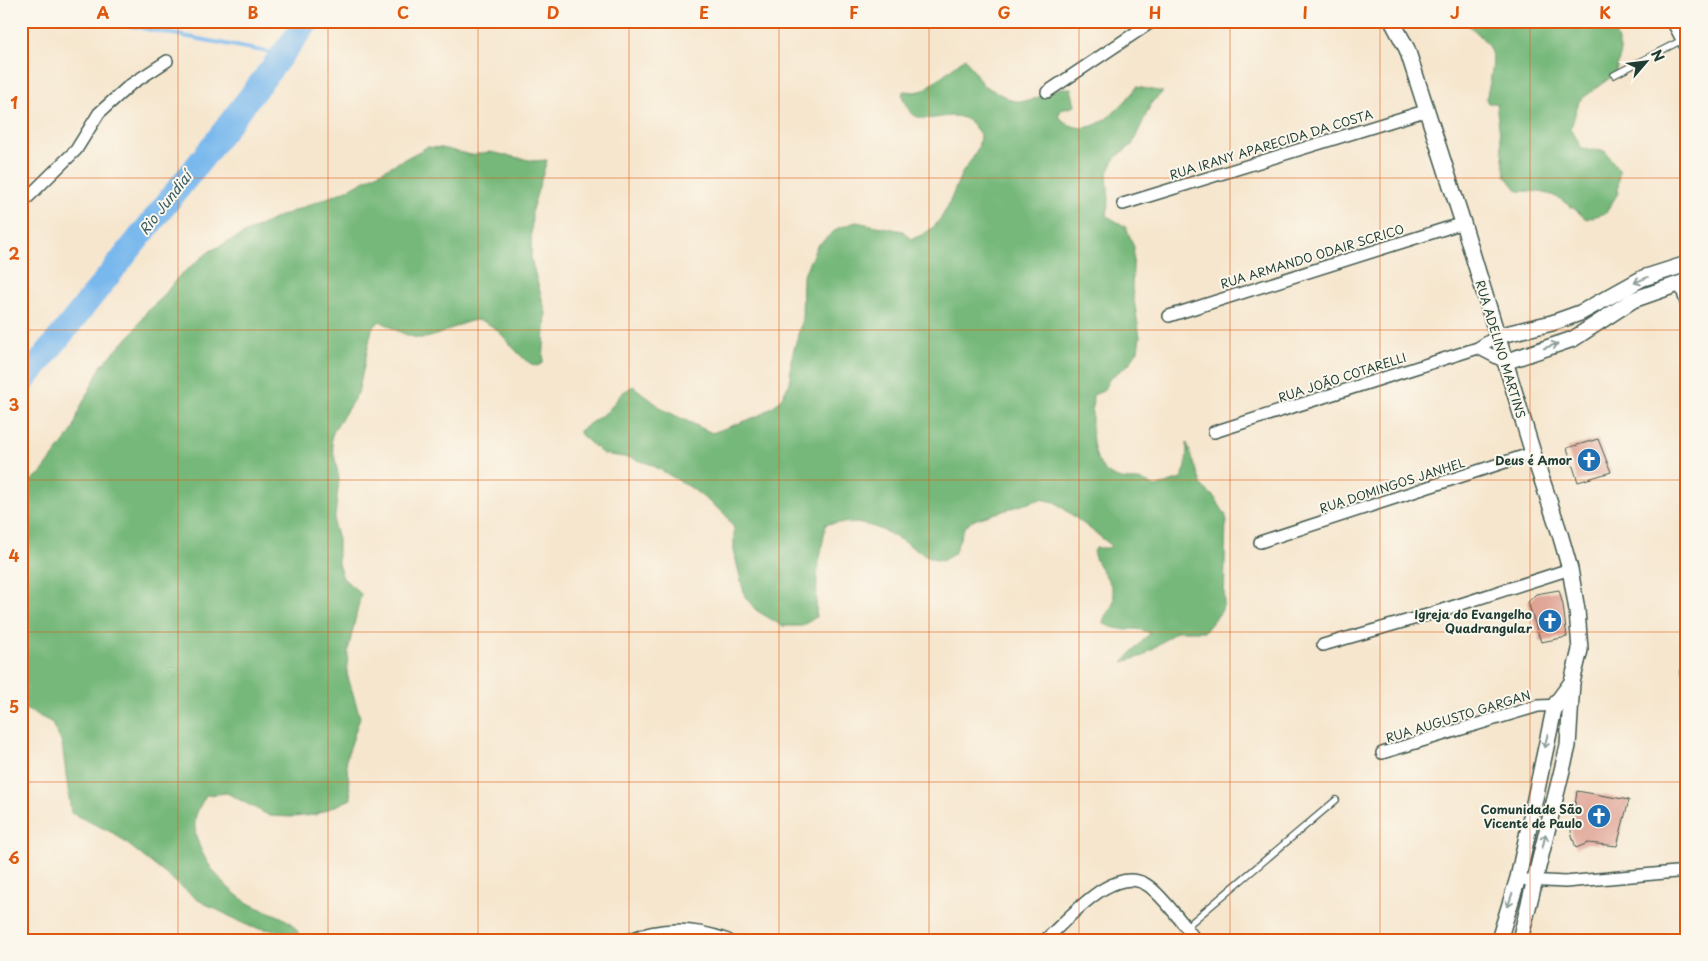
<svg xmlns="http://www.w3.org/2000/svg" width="1708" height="961" font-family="'Playpen Sans',sans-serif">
<rect width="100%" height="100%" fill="#fbf7ec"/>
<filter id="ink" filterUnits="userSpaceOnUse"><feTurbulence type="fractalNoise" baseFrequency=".02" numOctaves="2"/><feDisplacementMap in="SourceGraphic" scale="10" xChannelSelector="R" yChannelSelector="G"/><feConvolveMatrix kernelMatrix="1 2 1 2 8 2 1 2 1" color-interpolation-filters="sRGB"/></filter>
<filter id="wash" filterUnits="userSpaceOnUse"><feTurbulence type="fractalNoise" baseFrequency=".0096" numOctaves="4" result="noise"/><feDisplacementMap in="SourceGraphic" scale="20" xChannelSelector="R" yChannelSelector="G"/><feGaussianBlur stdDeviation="1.12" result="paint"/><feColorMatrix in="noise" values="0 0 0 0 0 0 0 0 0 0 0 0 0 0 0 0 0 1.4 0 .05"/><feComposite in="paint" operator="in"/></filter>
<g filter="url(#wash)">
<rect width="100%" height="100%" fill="#f6e6ce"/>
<g fill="#76b87a" stroke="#4a7a57">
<path d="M1463,21h152l-2,4 8,27 -6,22 -36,27 -8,27 11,21 23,2 14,19 -1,23 -12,20 -20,6c-26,-23 -34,-28 -68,-28l-13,-16 -9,-72h-8l-2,-4c10,-41 13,-50 -23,-78z"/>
<path d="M965,58l18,27 30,16h16l31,-13h11l4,18 -14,4 -3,6c29,30 60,-5 79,-29l26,5 -11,10 -20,43 -17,13 -8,17 2,26 -2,15 19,11 8,20 -2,41 8,49 -2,13 -9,14 -19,14 -7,13 -10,4c-1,25 -7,74 25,83 17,5 18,-3 37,9l26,-8 5,-12 1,-24 15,43 13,12 11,18 -2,87 -3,9 -16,19h-28l-34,25 -20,6 27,-29c-19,-9 -26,2 -47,-10 1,-10 11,-15 11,-25 -1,-19 -18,-30 -21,-47l3,-3h13l2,-3 -56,-43 -14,-3 -70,22 -7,7 -10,26 -12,7c-14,-3 -23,-10 -35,-17 -29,-19 -47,-24 -81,-20l-9,51 -1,42 -14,9h-20l-26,-16 -11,-13 -11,-45v-24l-9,-14 -35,-27 -40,-23 -19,-6 -28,-4 -24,-21v-2l29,-20 14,-18 11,-7 31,24 48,23 47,-17 20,-14 11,-19 1,-23 11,-40 1,-44 14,-30 21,-18 18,-6 47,9 8,8c33,-9 38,-38 50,-64 9,-16 19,-21 19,-41 -3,-3 -6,-9 -10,-12 -23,-19 -55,18 -68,-27l2,-4 12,1 8,-2z"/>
<path d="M427,147l15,1 29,7 19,-3 44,9 13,-1 -15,50 -1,49 15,54 -3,50 -6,3c-20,-5 -31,-36 -55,-45 -16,-5 -44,19 -63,17 -15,-2 -26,-10 -39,-17l-8,8 -14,64 -24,37 -3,9 8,40 -5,47 4,13v25l5,14 18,16 -13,57 -1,23 13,43 -14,43 5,39 -36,16 -22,2 -23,-1 -43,-23 -21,2c-4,7 -10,17 -11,25 -3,32 30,71 57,85 18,9 37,10 47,29l-48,-7 -53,-27 -83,-66 -44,-21 -9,-70 -11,-21 -30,-15v-219l20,-15 32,-43 7,-22 22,-43 32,-34 13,-20 15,-13 16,-21 32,-26 68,-34 67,-26z"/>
</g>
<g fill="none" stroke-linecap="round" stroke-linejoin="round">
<path stroke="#78b8ed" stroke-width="4" d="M104,21l180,34"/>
<path stroke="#78b8ed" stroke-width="24" d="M21,385l185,-231 102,-133"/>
</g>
<g id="blocks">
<g fill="#dfa394">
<path d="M1598,439l13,33 -33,10 -11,-34z"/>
<path d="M1559,590l4,15 4,32 -26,5 -13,-40 8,-8z"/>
<path d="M1577,791l52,9 -12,46 -29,-3 -12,5 -5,-16z"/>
</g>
</g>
</g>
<g filter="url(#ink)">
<use href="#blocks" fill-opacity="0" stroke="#3f564b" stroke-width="1"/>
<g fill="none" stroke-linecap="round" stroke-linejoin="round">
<g stroke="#3f564b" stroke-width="8">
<g id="service">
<path d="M1614,75l68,-35"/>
<path d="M1186,927l150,-127"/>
</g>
</g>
<g stroke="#3f564b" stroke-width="14">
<g id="minor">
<path d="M1672,21l15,28"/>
<path d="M1047,92l106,-71"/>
<path d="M21,204l55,-54 23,-37 31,-28 37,-24"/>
<path d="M1123,204l305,-94"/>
<path d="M1680,283l7,23"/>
<path d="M1169,316l294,-93"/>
<path d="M1478,348l27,14"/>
<path d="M1214,432l264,-84 19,-12"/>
<path d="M1260,542l273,-89"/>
<path d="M1323,645l104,-30 143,-46"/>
<path d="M1686,674h1"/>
<path d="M1382,753l156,-47 25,-1"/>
<path d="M1527,880l38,2 122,-11"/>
<path d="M628,940c33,-14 66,-13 100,0"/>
<path d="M1045,940c24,-21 71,-80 105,-53 17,14 32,36 46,53"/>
</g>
</g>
<g stroke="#3f564b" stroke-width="18">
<g id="tertiary">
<path d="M1392,21l15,28 56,174 70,230 27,81 10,35 7,41 3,40 -8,32 -4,64 -48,194"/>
<path d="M1497,336l55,-13 28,-10 63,-35 44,-14"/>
<path d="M1505,362l68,-23 60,-39 54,-19"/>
<path d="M1499,940l19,-62 37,-173 17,-23"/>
</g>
</g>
<use href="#service" stroke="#fff" stroke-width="5.5"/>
<use href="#minor" stroke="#fff" stroke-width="11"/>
<use href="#tertiary" stroke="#fff" stroke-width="15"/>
</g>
<defs><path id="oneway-shaft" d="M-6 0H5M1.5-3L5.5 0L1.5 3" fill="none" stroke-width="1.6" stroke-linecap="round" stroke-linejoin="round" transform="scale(1.25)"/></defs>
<g stroke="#8f9e9a">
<use href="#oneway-shaft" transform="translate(1641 280) rotate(157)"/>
<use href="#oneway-shaft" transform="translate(1551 346) rotate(-18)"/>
<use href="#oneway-shaft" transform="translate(1546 741) rotate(103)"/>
<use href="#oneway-shaft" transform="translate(1544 841) rotate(-77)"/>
<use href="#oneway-shaft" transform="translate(1510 900) rotate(109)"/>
</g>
</g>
<path fill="none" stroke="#de580e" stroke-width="1" stroke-opacity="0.55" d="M178,21v919M328,21v919M478,21v919M629,21v919M779,21v919M929,21v919M1079,21v919M1230,21v919M1380,21v919M1530,21v919M21,178h1666M21,330h1666M21,480h1666M21,632h1666M21,782h1666"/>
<defs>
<g id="church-disc" transform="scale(1.25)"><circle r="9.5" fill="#1f6fb2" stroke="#fbf7ec"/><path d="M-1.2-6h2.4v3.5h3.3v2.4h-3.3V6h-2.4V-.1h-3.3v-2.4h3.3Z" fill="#fff"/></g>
</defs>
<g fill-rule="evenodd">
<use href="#church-disc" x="1589" y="460"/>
<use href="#church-disc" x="1550" y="621"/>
<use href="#church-disc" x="1599" y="816"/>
</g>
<g text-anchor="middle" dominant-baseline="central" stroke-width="4" stroke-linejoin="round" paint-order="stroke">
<g font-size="12" fill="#1f3d34" stroke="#fbf7ec">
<text transform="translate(1271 144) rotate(-17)">RUA IRANY APARECIDA DA COSTA</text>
<text transform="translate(1312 256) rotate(-17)">RUA ARMANDO ODAIR SCRICO</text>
<text transform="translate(1501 349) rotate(73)">RUA ADELINO MARTINS</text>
<text transform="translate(1342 377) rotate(-18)">RUA JOÃO COTARELLI</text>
<text transform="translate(1392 485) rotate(-18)">RUA DOMINGOS JANHEL</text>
<text transform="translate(1458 716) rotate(-17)">RUA AUGUSTO GARGAN</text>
</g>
<g font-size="12" font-weight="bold" fill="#1f3d34" stroke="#fbf7ec" text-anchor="end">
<text x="1572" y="460">Deus é Amor</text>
<text x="1532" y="614">Igreja do Evangelho<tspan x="1532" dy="14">Quadrangular</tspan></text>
<text x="1582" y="809">Comunidade São<tspan x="1582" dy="14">Vicente de Paulo</tspan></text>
</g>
<g font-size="14" font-style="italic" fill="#355c62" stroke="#fbf7ec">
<text transform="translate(165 203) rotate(-52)">Rio Jundiaí</text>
</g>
</g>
<rect width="1708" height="961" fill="none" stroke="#fbf7ec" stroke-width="55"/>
<g transform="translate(1646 62) rotate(62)" stroke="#fbf7ec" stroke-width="4" paint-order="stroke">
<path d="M0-4L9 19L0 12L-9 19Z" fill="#1f3d34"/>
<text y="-8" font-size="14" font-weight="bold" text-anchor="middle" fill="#1f3d34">N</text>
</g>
<rect x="28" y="28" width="1652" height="906" fill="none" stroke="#de580e" stroke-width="2"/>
<g font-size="16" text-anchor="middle" font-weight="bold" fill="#de580e">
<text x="103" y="19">A</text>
<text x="253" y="19">B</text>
<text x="403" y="19">C</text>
<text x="553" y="19">D</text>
<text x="704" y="19">E</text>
<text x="854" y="19">F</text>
<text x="1004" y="19">G</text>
<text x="1155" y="19">H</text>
<text x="1305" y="19">I</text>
<text x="1455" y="19">J</text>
<text x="1605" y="19">K</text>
<text x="14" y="109">1</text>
<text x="14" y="260">2</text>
<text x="14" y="411">3</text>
<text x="14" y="562">4</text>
<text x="14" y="713">5</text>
<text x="14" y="864">6</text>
</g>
</svg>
